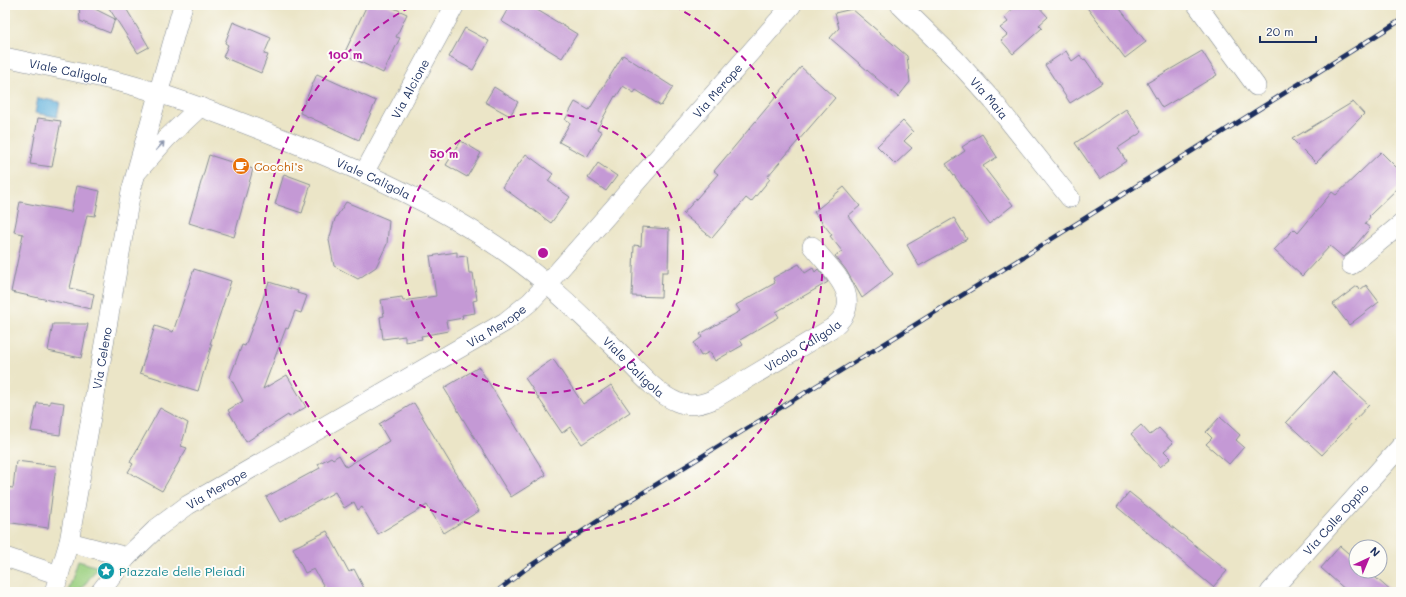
<svg xmlns="http://www.w3.org/2000/svg" width="1406" height="597" font-family="Mali,sans-serif">
<rect width="100%" height="100%" fill="#fdfcf7"/>
<filter id="ink" filterUnits="userSpaceOnUse"><feTurbulence type="fractalNoise" baseFrequency=".025" numOctaves="2"/><feDisplacementMap in="SourceGraphic" scale="8" xChannelSelector="R" yChannelSelector="G"/><feConvolveMatrix kernelMatrix="1 2 1 2 8 2 1 2 1" color-interpolation-filters="sRGB"/></filter>
<filter id="wash" filterUnits="userSpaceOnUse"><feTurbulence type="fractalNoise" baseFrequency=".012" numOctaves="4" result="noise"/><feDisplacementMap in="SourceGraphic" scale="16" xChannelSelector="R" yChannelSelector="G"/><feGaussianBlur stdDeviation="0.9" result="paint"/><feColorMatrix in="noise" values="0 0 0 0 0 0 0 0 0 0 0 0 0 0 0 0 0 1.4 0 .05"/><feComposite in="paint" operator="in"/></filter>
<g filter="url(#wash)">
<rect width="100%" height="100%" fill="#ebe5c7"/>
<path fill="#9cd081" stroke="#5c8070" d="M78,561l20,6 -19,25h-11z"/>
<path fill="#64b2dd" stroke="#40709e" d="M38,98l22,4 -3,15 -22,-4z"/>
<g id="blocks">
<g fill="#c499d5">
<path d="M79,5h8l28,14 -5,14 -30,-12z"/>
<path d="M107,5h17l25,42 -11,6z"/>
<path d="M367,5h20l20,9 -11,23 4,1 -17,35 -39,-19z"/>
<path d="M510,5h19l48,29 -15,24 -61,-37z"/>
<path d="M1017,5h20l11,12 -9,8 3,3 -29,26 -12,-14 6,-5 -7,-7 8,-6 -4,-5z"/>
<path d="M1085,5h32l29,37 -21,16z"/>
<path d="M852,9l55,47 3,26 -12,15 -68,-59 9,-10 -4,-15z"/>
<path d="M233,22l38,16 -7,16 4,1 -7,18 -38,-16 5,-12 -3,-2z"/>
<path d="M465,28l24,13 -16,29 -24,-13z"/>
<path d="M1066,51l6,10 8,-6 3,5 2,-1 17,24 -32,20 -25,-38z"/>
<path d="M1202,51l15,24 -55,33 -15,-25z"/>
<path d="M623,55l50,32 -12,19 -25,-16 -2,3 -11,-7 -7,11 -1,-1 -18,33 5,3 -15,25 -28,-15 11,-19 -5,-3 10,-18 14,8z"/>
<path d="M801,67l34,31 -68,79 3,2 -19,23 -5,-4 -34,40 -29,-24 35,-40 -4,-3z"/>
<path d="M317,74l59,27 -17,39 -59,-27z"/>
<path d="M494,87l24,15 -8,14 -25,-14z"/>
<path d="M1353,102l11,12 -48,49 -24,-24z"/>
<path d="M1126,109l16,23 -24,16 8,13 -26,18 -25,-36z"/>
<path d="M38,118l23,3 -9,46 -22,-3z"/>
<path d="M903,121l10,11 -9,9 8,7 -17,16 -18,-18z"/>
<path d="M982,134l15,23 -14,9 30,39 -24,19 -43,-60 19,-13 -3,-4z"/>
<path d="M461,141l20,12 -14,24 -21,-12z"/>
<path d="M1381,152l20,20v13l-32,31 1,1 -5,7 5,4 -21,25 -6,4 -13,-11 -28,30 -28,-26 20,-21 4,4 34,-41 4,3z"/>
<path d="M526,154l27,20 -5,7 22,16 -19,26 -49,-36z"/>
<path d="M209,155l44,14 -19,68 -45,-14z"/>
<path d="M598,163l19,13 -11,15 -18,-13z"/>
<path d="M284,174l27,10 -9,29 -27,-9z"/>
<path d="M77,186l23,5 -5,25 -8,-1 -17,73 24,6 -3,15 -80,-17 12,-58 -9,-2 6,-30 51,10z"/>
<path d="M844,187l16,19 -12,10 45,58 -31,24 -16,-28 -11,-14 7,-5 -12,-15 2,-1 -18,-23z"/>
<path d="M346,202l43,18 -2,24 -11,23 -18,12 -24,-13 -5,-26 6,-21z"/>
<path d="M954,218l13,21 -48,27 -12,-21z"/>
<path d="M642,227l27,2 -1,43h-6l-1,25 -29,-1 2,-51 7,1z"/>
<path d="M457,252v5l10,-1 2,17h4l4,27 -4,1 2,12 -13,2 1,3 -17,3 2,10 -27,5 1,3 -17,3v-6l-22,3 -3,-22 4,-1 -3,-16 21,-3 1,4 33,-5 -6,-40z"/>
<path d="M799,264l6,9 8,-5 2,4 3,-3 10,13 -52,30 3,5 -39,23 3,5 -28,16 -5,-9 -9,4 -7,-13 8,-6 -2,-3 40,-23 -4,-6 39,-22 -2,-5z"/>
<path d="M194,269l37,12 -21,63h2l-14,47 -58,-18 15,-47 18,6z"/>
<path d="M269,282l29,9 -1,2 10,3 -6,17 -6,-2 -7,18 -2,-1 -23,61 24,-14 19,32 -17,10 -1,-2 -42,27 -18,-32 15,-9 -13,-24 12,-32 3,1z"/>
<path d="M1366,285l13,17 -30,23 -16,-21 24,-18 3,4z"/>
<path d="M53,324h35l-7,34 -33,-7z"/>
<path d="M553,359l30,45 28,-19 19,27 -48,32 -12,-17 -8,6 -37,-55z"/>
<path d="M479,367l67,108 -35,22 -67,-109z"/>
<path d="M1333,372l36,33 -47,50 -36,-33z"/>
<path d="M50,401l14,2 -4,32 -29,-4 6,-28 13,1z"/>
<path d="M414,403l65,108 -35,22 -17,-28 -49,29 -16,-27 -4,3 -4,-8 -10,6 -9,-16 -55,30 -14,-25 54,-29 -2,-4 13,-7 2,2 6,-4 7,12 43,-26 -10,-17z"/>
<path d="M160,408l28,15 -7,23 6,2 -25,43 -34,-19 5,-8 -3,-2z"/>
<path d="M1220,417l20,18 -4,5 8,7 -15,17 -23,-20 6,-6 -6,-6z"/>
<path d="M1141,425l9,10 9,-7 14,15 -9,8 7,7 -11,9 -29,-33z"/>
<path d="M16,461l40,5 -8,62 -43,-6v-35l8,1z"/>
<path d="M1129,492l98,79 -14,16 -96,-80z"/>
<path d="M327,531l22,41 5,-3 12,23h-39l-13,-23 -9,4 -12,-25z"/>
<path d="M1340,546l16,14v11h12l24,21h-44l-27,-24z"/>
</g>
</g>
</g>
<g filter="url(#ink)">
<use href="#blocks" fill-opacity="0" stroke="#838a92" stroke-width="1"/>
<g fill="none" stroke-linecap="round" stroke-linejoin="round">
<g stroke="#838a92" stroke-width="20">
<g id="minor">
<path id="s1" d="M900,5l56,55 37,41 77,97"/>
<path d="M1197,5l59,81"/>
<path id="s2" d="M5,57c40,9 79,16 119,26 52,14 102,33 152,53 81,32 160,67 231,117 39,27 72,60 106,93 18,17 41,47 64,56 12,5 23,3 35,-2l120,-72c36,-28 0,-57 -20,-82"/>
<path d="M138,171l29,-33 33,-31"/>
<path id="s3" d="M364,173l91,-168"/>
<path d="M1351,265l50,-41"/>
<path d="M69,542l58,15 -27,35"/>
<path d="M5,557l54,18"/>
<path id="s4" d="M127,557l30,-29 31,-23 317,-183 25,-20 17,-18 245,-279"/>
<path id="s5" d="M54,592l15,-50 62,-351 52,-186"/>
<path id="s6" d="M1270,592l131,-146"/>
</g>
</g>
<use href="#minor" stroke="#fff" stroke-width="19"/>
<g stroke="#1b2f5e" stroke-width="4.5">
<path id="rail" d="M496,592l31,-24 83,-55 295,-182 496,-311"/>
</g>
<use href="#rail" stroke="#fdfcf7" stroke-width="3" stroke-dasharray="9" stroke-linecap="butt"/>
</g>
<defs><path id="oneway-shaft" d="M-6 0H5M1.5-3L5.5 0L1.5 3" fill="none" stroke-width="1.6" stroke-linecap="round" stroke-linejoin="round"/></defs>
<use stroke="#8d97ae" href="#oneway-shaft" transform="translate(160 146) rotate(-47)"/>
</g>
<g fill="none" stroke="#b5179e" stroke-width="2" stroke-dasharray="7 5">
<circle cx="543" cy="253" r="140"/>
<path d="M674 6A280 280 0 1 1 412 6"/>
</g>
<defs>
<g id="cafe-disc" transform="scale(0.9)"><circle r="9.5" fill="#e8710a" stroke="#fdfcf7"/><path d="M-5.5-4.5H6V0H3Q3 3.5 0 3.5H-2.5Q-5.5 3.5-5.5 0ZM3-3.2v2h1.7v-2ZM-6 4.5H4V6H-6Z" fill="#fff"/></g>
<g id="sight-disc" transform="scale(0.9)"><circle r="9.5" fill="#0f9aa8" stroke="#fdfcf7"/><path d="M0-6L1.8-2.2L6-1.7L2.9 1.2L3.7 5.4L0 3.3L-3.7 5.4L-2.9 1.2L-6-1.7L-1.8-2.2Z" fill="#fff"/></g>
</defs>
<g fill-rule="evenodd">
<use href="#cafe-disc" x="241" y="166"/>
<use href="#sight-disc" x="106" y="571"/>
</g>
<g text-anchor="middle" dominant-baseline="central" stroke-width="4" stroke-linejoin="round" paint-order="stroke">
<g font-size="12" fill="#1b2f5e" stroke="#fdfcf7">
<text stroke="none"><textPath href="#s2" startOffset="65">Viale Caligola</textPath></text>
<text stroke="none"><textPath href="#s3" startOffset="96">Via Alcione</textPath></text>
<text stroke="none"><textPath href="#s4" startOffset="761">Via Merope</textPath></text>
<text stroke="none"><textPath href="#s1" startOffset="129">Via Maia</textPath></text>
<text stroke="none"><textPath href="#s2" startOffset="389">Viale Caligola</textPath></text>
<text stroke="none"><textPath href="#s4" startOffset="437">Via Merope</textPath></text>
<text stroke="none"><textPath href="#s2" startOffset="911">Vicolo Caligola</textPath></text>
<text stroke="none"><textPath href="#s5" startOffset="239">Via Celeno</textPath></text>
<text stroke="none"><textPath href="#s2" startOffset="713">Viale Caligola</textPath></text>
<text stroke="none"><textPath href="#s4" startOffset="113">Via Merope</textPath></text>
<text stroke="none"><textPath href="#s6" startOffset="98">Via Colle Oppio</textPath></text>
</g>
<g font-size="12" fill="#c56008" stroke="#fdfcf7" text-anchor="start">
<text x="254" y="166">Cocchi’s</text>
</g>
<g font-size="12" fill="#0d838f" stroke="#fdfcf7" text-anchor="start">
<text x="119" y="571">Piazzale delle Pleiadi</text>
</g>
</g>
<circle cx="543" cy="253" r="6" fill="#b5179e" stroke="#fdfcf7" stroke-width="2"/>
<g font-size="12" text-anchor="middle" font-weight="bold" fill="#b5179e" stroke="#fdfcf7" stroke-width="4" stroke-linejoin="round" paint-order="stroke">
<text x="345" y="59">100 m</text>
<text x="444" y="158">50 m</text>
</g>
<rect width="1406" height="597" fill="none" stroke="#fdfcf7" stroke-width="20"/>
<g transform="translate(1368 559) rotate(44)"><circle r="19" fill="#fdfcf7" stroke="#a3aaba"/>
<path d="M0-3L7 15L0 10L-7 15Z" fill="#b5179e"/>
<text y="-6" font-size="11" font-weight="bold" text-anchor="middle" fill="#1b2f5e">N</text>
</g>
<path d="M1260 36v6h56v-6" fill="none" stroke="#1b2f5e" stroke-width="2"/>
<text x="1266" y="36" font-size="12" fill="#1b2f5e" stroke="#fdfcf7" stroke-width="3" paint-order="stroke">20 m</text>
</svg>
